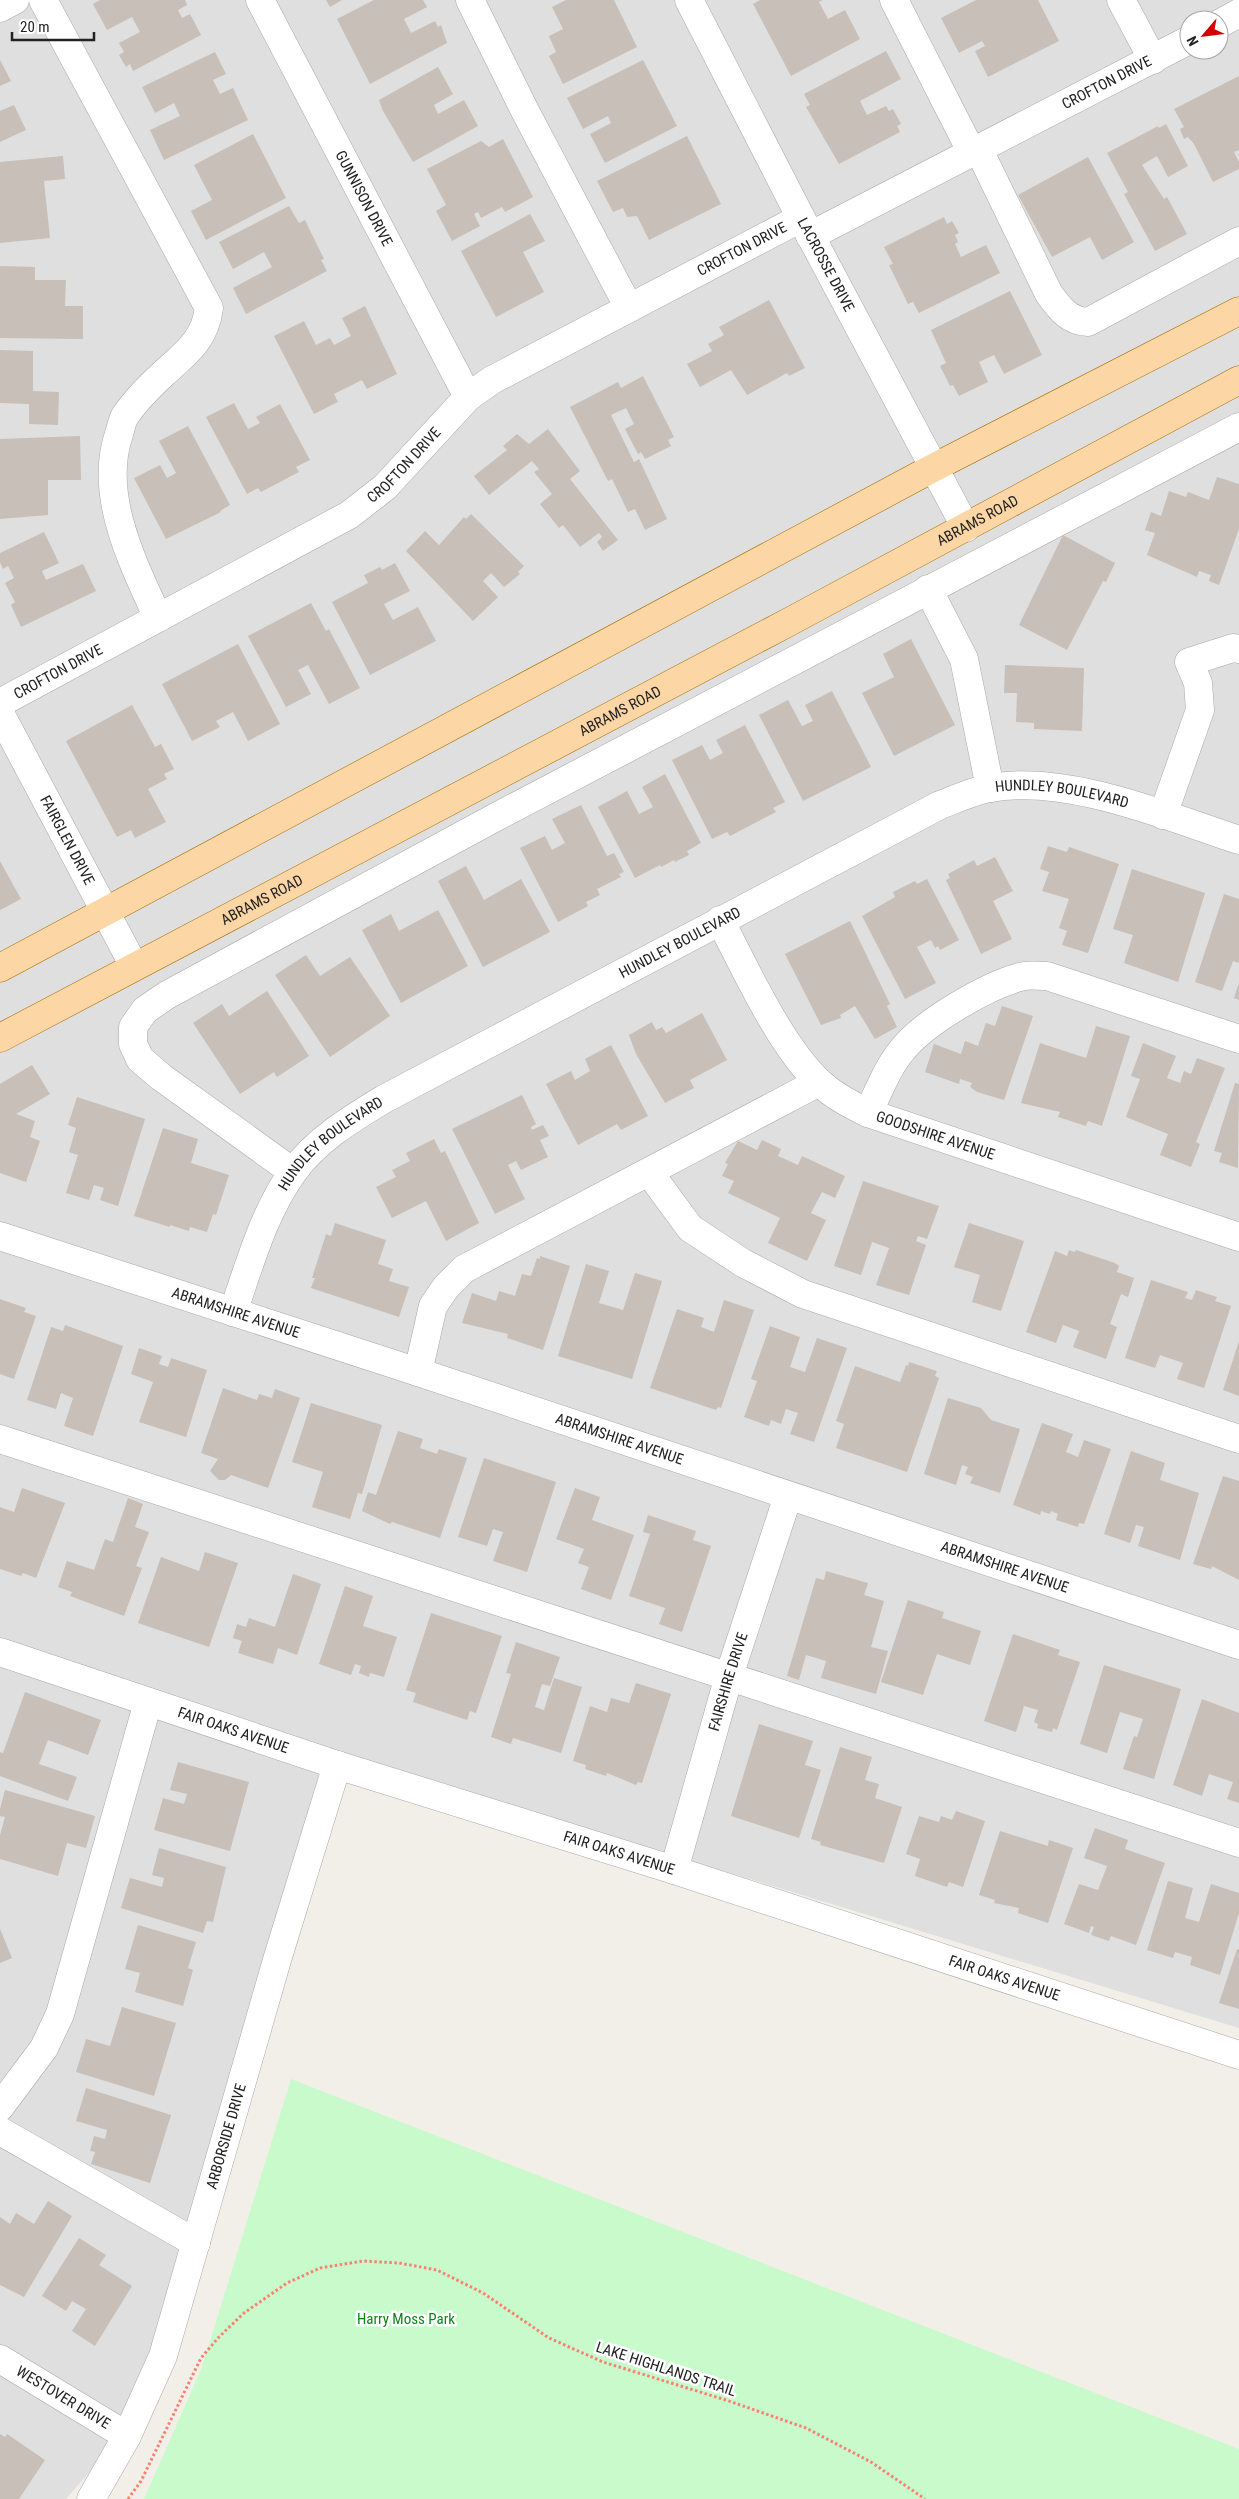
<svg xmlns="http://www.w3.org/2000/svg" width="1239" height="2499" font-family="'Roboto Condensed',sans-serif">
<rect width="100%" height="100%" fill="#f2efe9"/>
<path fill="#e0dfdf" fill-rule="evenodd" d="M0,0h1239v2028l-890,-271 -217,666 -66,76h-66zM1189,20h30v30h-30z"/>
<path fill="#c8facc" d="M291,2079l948,370v50h-1095l58,-132z"/>
<g fill="#c7bfb8">
<path d="M100,0h85l2,5 -9,5 4,8 8,-4 11,21 -68,36 -3,-7 -4,3 -7,-12 5,-3 -5,-9 21,-11 -8,-15 -25,13 -14,-26z"/>
<path d="M326,0h16l-12,7z"/>
<path d="M374,0h49l4,7 -23,12 7,14 24,-12 3,6 3,-2 6,18 -77,41 -33,-65z"/>
<path d="M566,0h48l23,47 -74,37 -14,-28 7,-4 -7,-16 14,-7 -11,-22z"/>
<path d="M760,0h63l-4,2 9,17 17,-9 15,29 -69,37 -38,-72z"/>
<path d="M976,0h62l21,41 -71,36 -13,-26 10,-5 -3,-5 -23,12 -18,-35z"/>
<path d="M886,51l15,28 -41,22 7,14 19,-9 3,5 4,-2 8,15 -4,2 3,6 -61,32 -33,-57 4,-2 -6,-11z"/>
<path d="M215,52l11,22 -13,6 7,14 13,-6 15,32 -84,40 -14,-30 30,-14 -6,-13 -19,10 -13,-26z"/>
<path d="M0,60l11,21 -11,5z"/>
<path d="M643,60l34,66 -72,37 -15,-29 21,-11 -3,-7 -25,13 -16,-31z"/>
<path d="M438,67l15,27 -19,11 4,9 26,-14 14,26 -65,36 -30,-51 -4,-11z"/>
<path d="M1239,76v74l-5,2 5,10v7l-26,13 -19,-38 -6,-7 -4,2 -4,-10 4,-2 -10,-18z"/>
<path d="M14,105l12,25 -26,12v-31z"/>
<path d="M1166,124l22,42 -20,11 -11,-21 -15,9 22,34 3,-2 20,37 -32,17 -31,-57 4,-2 -21,-39 51,-27 1,2z"/>
<path d="M253,134l33,64 -80,42 -15,-29 21,-11 -18,-35z"/>
<path d="M687,136l34,68 -72,36 -12,-24 -10,1 -4,-9 -10,4 -16,-31z"/>
<path d="M503,139l30,58 -28,15 -3,-5 -21,11 -3,-6 -4,2 6,12 -28,15 -16,-30 10,-6 -19,-36 54,-28 8,6z"/>
<path d="M63,156l2,23 -21,2 6,57 -50,5v-81z"/>
<path d="M1088,157l46,85 -32,18 -12,-23 -38,20 -34,-62z"/>
<path d="M289,206l10,17 6,-3 19,39 -3,1 6,11 -81,43 -13,-26 39,-21 -8,-15 -31,17 -14,-27z"/>
<path d="M530,214l15,27 -22,11 21,40 -48,25 -35,-66z"/>
<path d="M944,217l3,7 5,-3 7,12 -4,2 3,7 -3,2 6,13 25,-12 14,28 -81,40 -6,-11 -5,2 -19,-39 4,-1 -9,-17z"/>
<path d="M0,266l35,1v13h31l-1,26h18v33l-83,-1z"/>
<path d="M1010,291l32,64 -38,19 -10,-19 -15,7 9,20 -29,14 -6,-11 -3,1 -10,-20 6,-3 -15,-33z"/>
<path d="M769,300l36,68 -16,8 -2,-3 -40,22 -16,-25 -31,17 -13,-23 25,-13 -4,-7 16,-9 -5,-8z"/>
<path d="M365,306l32,68 -30,15 -5,-9 -28,14 4,8 -24,12 -40,-78 30,-15 12,24 14,-7 4,7 17,-9 -9,-18z"/>
<path d="M0,350l33,1v40l26,1 -1,33 -29,-1v-20l-29,-1z"/>
<path d="M643,376l31,61 -6,3 3,6 -26,13 -4,-7 -3,2 -13,-25 9,-5 -8,-16 -15,7 23,47 5,-3 28,60 -22,11 -10,-21 -7,3 -16,-33 -4,2 -38,-74 48,-25 3,6z"/>
<path d="M234,403l14,26 12,-6 -4,-6 24,-13 30,56 -14,7 3,5 -38,20 -3,-4 -11,6 -41,-77z"/>
<path d="M188,426l42,79 -10,6 1,1 -55,27 -32,-61 26,-13 7,13 9,-5 -17,-32z"/>
<path d="M548,429l32,42 -10,8 48,61 -15,11 -6,-9 5,-5 -3,-4 -19,14 -17,-22 -4,3 -19,-24 12,-10 -18,-22 5,-3 -7,-8 -43,34 -15,-19 33,-26 -4,-4 14,-12 12,10z"/>
<path d="M80,436l1,44h-33v35l-48,4v-80z"/>
<path d="M1217,477l22,7v45l-20,56 -10,-4 2,-6 -12,-4 -2,6 -50,-22 8,-22 -10,-3 6,-18 10,4 8,-25 17,6 2,-5 21,8z"/>
<path d="M471,514l53,52 -6,6 2,2 -16,13 -13,-14 -8,8 15,16 -25,24 -67,-70 19,-20 14,14 25,-28 2,2z"/>
<path d="M44,532l15,31 -17,8 4,9 37,-16 13,27 -75,36 -10,-22 4,-3 -10,-19 9,-5 -6,-12 -5,3 -3,-7v-9z"/>
<path d="M1063,535l52,28 -9,19 -3,-1 -36,69 -48,-25z"/>
<path d="M395,563l15,28 -26,13 9,16 25,-13 18,34 -66,34 -38,-73 36,-19 -4,-8 16,-8 2,3z"/>
<path d="M311,603l15,28 3,-2 31,59 -31,16 -21,-39 -10,5 13,24 -25,13 -38,-71z"/>
<path d="M911,639l44,86 -61,31 -32,-63 32,-16 -11,-23z"/>
<path d="M238,644l42,80 -32,17 -15,-29 -17,9 4,6 -28,14 -30,-57z"/>
<path d="M1005,665l79,3 -2,63 -48,-2v-6l-18,-1 1,-29h-13z"/>
<path d="M832,691l39,76 -68,34 -44,-86 29,-15 14,26 11,-5 -8,-16z"/>
<path d="M132,705l23,42 6,-3 13,25 -10,5 3,5 -19,10 18,33 -31,16 -4,-8 -14,7 -51,-96z"/>
<path d="M745,725l40,77 -12,6 3,4 -46,24 -3,-4 -15,7 -40,-79 30,-15 8,15 13,-7 -7,-13z"/>
<path d="M665,774l36,69 -14,8 2,4 -14,7 -1,-2 -13,7 -1,-2 -25,13 -37,-71 29,-16 12,23 14,-7 -11,-20z"/>
<path d="M581,805l26,51 7,-3 10,19 -5,2 2,3 -24,12 3,6 -14,7 2,4 -30,16 -38,-74 25,-12 7,14 13,-7 -13,-24z"/>
<path d="M1048,846l19,6 2,-5 50,17 -31,89 -26,-8 5,-14 -8,-3 10,-29 -27,-8 7,-19 -9,-3z"/>
<path d="M995,857l18,34 -20,10 19,38 -31,15 -35,-74 4,-2 -2,-4 26,-14 3,6z"/>
<path d="M0,861l21,38 -21,11z"/>
<path d="M466,866l18,34 37,-21 29,53 -67,35 -45,-86z"/>
<path d="M1132,869l73,24 -27,89 -54,-19 9,-28 -20,-6z"/>
<path d="M927,879l32,61 -19,10 -2,-4 -3,2 -4,-8 -14,7 19,36 -31,16 -43,-83 33,-19 -2,-5 22,-11 2,3z"/>
<path d="M1224,894l15,5v64l-6,-2 -11,30 -27,-9z"/>
<path d="M438,910l30,56 -67,37 -39,-73 29,-16 8,17z"/>
<path d="M850,921l40,83 -3,2 10,21 -22,12 -20,-33 -15,9 1,3 -20,7 -36,-71z"/>
<path d="M306,955l14,21 30,-19 40,59 -60,41 -55,-82z"/>
<path d="M1239,983v17l-5,-2z"/>
<path d="M267,991l42,65 -32,21 -3,-5 -34,22 -47,-71 29,-19 7,12z"/>
<path d="M1002,1006l31,10 -29,84 -27,-8 -7,-5 2,-4 -12,-4 -1,5 -34,-12 9,-28 27,10 4,-13 13,5 8,-23 9,3z"/>
<path d="M702,1013l25,47 -37,20 4,8 -29,15 -29,-49 -7,-19 23,-13 4,8 6,-3 4,6z"/>
<path d="M1096,1026l34,10 -28,90 -14,-5 -2,5 -28,-9 2,-5 -39,-9 19,-60 46,15z"/>
<path d="M1143,1043l33,13 -9,22 13,5 4,-12 7,3 6,-16 28,10 -29,74 4,2 -9,23 -31,-12 8,-21 -42,-17 14,-38 -9,-3z"/>
<path d="M611,1045l37,71 -27,14 -4,-6 -39,21 -32,-61 25,-13 4,9 15,-9 -5,-12z"/>
<path d="M32,1065l18,29 -34,20 19,7 -5,16 10,4 -14,41 -26,-9v-89z"/>
<path d="M1235,1083l4,1 -1,84 -19,-6 3,-9 -8,-2z"/>
<path d="M522,1095l14,29 -5,3 1,3 11,-5 6,11 -9,4 8,17 -27,13 -5,-9 -8,4 17,34 -30,15 -43,-85z"/>
<path d="M77,1097l68,22 -27,87 -18,-6 4,-12 -10,-3 -5,15 -23,-7 12,-38 -9,-3 7,-24 -8,-3z"/>
<path d="M163,1128l35,11 -7,24 38,12 -13,40 -3,-1 -6,18 -17,-5 -1,4 -19,-6v2l-36,-11z"/>
<path d="M434,1139l7,14 4,-2 34,72 -33,18 -20,-40 -34,17 -16,-31 20,-10 -4,-7 18,-9 -4,-8z"/>
<path d="M762,1140l19,9 -3,7 20,9 4,-9 43,20 -10,22 -13,-6 -11,21 15,7 -19,41 -39,-18 12,-25 -52,-25 6,-12 -12,-5 6,-12 -3,-1 13,-22 19,9z"/>
<path d="M863,1181l76,25 -12,33 -9,-3 -2,5 10,4 -17,50 -33,-10 13,-37 -17,-6 -11,33 -27,-9z"/>
<path d="M335,1223l51,17 -8,24 15,5 -4,12 20,6 -10,30 -88,-29 4,-10h-3l14,-44 5,2z"/>
<path d="M969,1223l55,18 -23,70 -29,-9 8,-27 -26,-8z"/>
<path d="M1069,1250l6,2 1,-2 39,13 4,3 -2,6 17,6 -6,19 -7,-3 -11,30 7,3 -11,32 -33,-12 6,-16 -16,-6 -7,18 -30,-11 29,-81 12,5z"/>
<path d="M540,1256l30,10 -27,84 -36,-12 1,-4 -46,-11 10,-30 24,8 3,-10 16,5 7,-22 9,2 6,-18 3,1z"/>
<path d="M586,1264l23,7 -10,32 24,7 12,-37 27,8 -30,98 -74,-23z"/>
<path d="M1151,1280l37,12 -3,6 7,2 4,-10 21,7 -2,4 16,5 -27,82 -27,-9 6,-16 -23,-8 -5,13 -30,-10z"/>
<path d="M0,1299l26,9 -2,4 12,4 -22,63 -14,-5z"/>
<path d="M724,1300l30,10 -33,98 -3,-1 -2,3 -66,-22 27,-79 27,9 -3,9 13,5z"/>
<path d="M65,1325l58,21 -30,90 -29,-10 9,-28 -12,-5 -5,16 -29,-9 24,-73 12,4z"/>
<path d="M770,1326l30,11 -10,30 15,5 12,-34 30,10 -33,94 -24,-8 8,-21 -12,-4 -5,15 -10,-4 -2,6 -25,-9 13,-36 -6,-2z"/>
<path d="M1239,1341v55l-16,-6z"/>
<path d="M139,1348l23,8 -3,8 9,3 3,-9 36,12 -21,67 -47,-15 14,-40 -22,-8z"/>
<path d="M909,1362l28,9 -2,5 4,2 -32,94 -71,-24 8,-24 -8,-3 19,-55 45,16 6,-17 2,1z"/>
<path d="M223,1388l34,12 2,-6 13,4 3,-9 25,9 -32,90 -37,-13 -6,5h-6l-9,-9 8,-12 -17,-6z"/>
<path d="M948,1398l33,10 10,12 29,9 -20,64 -30,-10 3,-6 -8,-3 3,-7 -6,-2 -6,20 -32,-11z"/>
<path d="M311,1403l71,22 -20,69 -4,-1 -8,26 -38,-12 11,-35 -31,-10z"/>
<path d="M1042,1423l31,11 -7,18 12,5 6,-17 27,9 -27,75 -5,-1 -1,4 -22,-7 2,-6 -7,-3 -1,3 -9,-3 -1,4 -27,-10z"/>
<path d="M398,1431l25,8 -3,9 17,6 2,-5 28,9 -27,80 -48,-16 -2,2 -28,-13 6,-19 8,3z"/>
<path d="M1131,1451l34,12 -5,17 39,13 -19,67 -42,-14 6,-19 -8,-2 -6,18 -26,-9z"/>
<path d="M484,1458l72,24 -29,90 -34,-11 10,-29 -10,-3 -6,17 -29,-9z"/>
<path d="M1223,1476l16,5v99l-27,-14 -1,3 -18,-5z"/>
<path d="M22,1488l43,15 -29,75 -13,-5 -2,3 -21,-7v-62l14,5z"/>
<path d="M575,1488l25,9 -8,23 42,15 -23,65 -30,-11 8,-22 -11,-4 6,-14 -28,-10z"/>
<path d="M128,1498l15,6 -8,23 14,5 -13,34 6,2 -18,48 -54,-20 2,-4 -14,-5 9,-26 27,9 11,-31 8,3z"/>
<path d="M648,1515l48,16 -3,9 18,6 -29,86 -23,-8 6,-16 -36,-12 21,-62 -7,-2z"/>
<path d="M205,1552l33,11 -29,84 -71,-24 23,-66 38,14z"/>
<path d="M826,1571l42,12 -4,12 20,6 -13,46 17,4 -12,43 -55,-16 5,-17 -20,-6 -7,25 -12,-4 29,-98 8,2z"/>
<path d="M293,1574l28,10 -24,71 -19,-7 -5,16 -35,-11 4,-12 -9,-3 4,-14 9,3 3,-9 26,9z"/>
<path d="M345,1586l28,10 -10,30 34,11 -13,40 -14,-4 -1,4 -10,-4 2,-7 -6,-2 -4,11 -32,-11z"/>
<path d="M908,1600l36,12 -2,6 39,13 -11,34 -33,-11 -14,41 -42,-13z"/>
<path d="M431,1613l71,23 -26,77 -6,-2 -3,9 -54,-18 3,-9 -10,-3z"/>
<path d="M1013,1634l47,16 -2,5 22,7 -23,68 -4,-2 -1,4 -15,-4 1,-4 -4,-2 4,-12 -14,-4 -8,26 -32,-11z"/>
<path d="M516,1642l44,15 -10,29 -8,-2 -7,23 9,3 10,-32 28,9 -21,66 -48,-15 -2,6 -20,-7 20,-63 -5,-1z"/>
<path d="M1104,1665l77,24 -27,90 -31,-10 11,-33 3,1 6,-18 -23,-7 -13,41 -27,-9z"/>
<path d="M636,1683l35,11 -29,89 -4,-1 -2,3 -29,-12 -1,3 -21,-7 1,-4 -13,-4 17,-55 17,6 4,-14 18,5z"/>
<path d="M25,1692l76,28 -13,35 -40,-15 -9,24 38,13 -9,24 -68,-25v-24l3,1z"/>
<path d="M1202,1699l37,14v90l-12,-4 6,-17 -24,-8 -7,22 -29,-11z"/>
<path d="M759,1724l54,17 -8,24 16,5 -22,68 -68,-22z"/>
<path d="M840,1747l32,10 -7,23 14,4 -4,14 27,9 -18,56 -64,-18 1,-3 -10,-3z"/>
<path d="M178,1762l71,20 -19,69 -76,-21 9,-32 21,6 3,-10 -17,-4z"/>
<path d="M5,1790l90,26 -9,32 -19,-5 -9,33 -58,-17v-24l5,-18 -5,-1v-7z"/>
<path d="M956,1811l29,10 -22,66 -14,-5 -2,5 -32,-11 5,-17 -14,-5 13,-38 20,6 2,-6 11,4z"/>
<path d="M1095,1828l33,12 -3,9 40,14 -29,82 -25,-9 -2,5 -18,-6 3,-8 -3,-1 -2,7 -25,-9 15,-40 19,6 9,-24 -23,-8z"/>
<path d="M1000,1831l48,15 1,-6 24,8 -25,75 -30,-10 1,-5 -25,-5 1,-3 -16,-5z"/>
<path d="M159,1848l67,19 -13,55 -6,-1 -4,12 -82,-25 9,-30 32,9 2,-9 -12,-3z"/>
<path d="M1168,1881l25,7 -8,30 14,4 12,-38 28,9v20l-19,62 -30,-10 2,-8 -17,-5 -2,6 -26,-8z"/>
<path d="M138,1925l58,17 -8,26 5,2 -10,36 -48,-14 5,-19 -15,-4z"/>
<path d="M0,1929l12,29 -12,5z"/>
<path d="M1237,1949l2,1v59l-20,-6z"/>
<path d="M122,2007l54,16 -22,73 -78,-24 10,-33 24,7z"/>
<path d="M86,2088l85,27 -21,68 -59,-19 4,-12 -5,-1 4,-15 11,3 2,-9 -31,-9z"/>
<path d="M48,2201l24,15 -48,81 -24,-12v-68l10,7 6,-11 18,11z"/>
<path d="M79,2238l27,17 -7,10 33,21 -37,60 -23,-15 14,-22 -14,-8 -6,10 -24,-15z"/>
<path d="M0,2434l5,3 2,-3 38,26 -26,39h-19z"/>
</g>
<g fill="none" stroke-linecap="round" stroke-linejoin="round">
<g stroke="#a9a9a9" stroke-width="29">
<g id="minor">
<path d="M43,0l166,308c-4,32 -23,45 -46,66 -13,12 -28,27 -38,42 -3,5 -4,12 -6,18 -21,61 14,129 39,184"/>
<path id="s1" d="M260,0l208,397"/>
<path d="M470,0l55,111 104,197"/>
<path id="s2" d="M689,0l112,218 165,310"/>
<path d="M894,0l78,153"/>
<path d="M1121,0l32,60"/>
<path d="M0,8l15,-8"/>
<path d="M1219,24l20,-11"/>
<path d="M979,150l70,144c11,15 20,27 39,28l151,-81"/>
<path id="s3" d="M810,236l379,-196"/>
<path d="M928,589l36,70 26,129"/>
<path id="s4" d="M0,703l349,-188 36,-28 83,-90 24,-17 309,-162"/>
<path id="s5" d="M0,713l134,253"/>
<path d="M1163,815l37,-105 -2,-27 -9,-21 44,-14 6,1"/>
<path id="s6" d="M720,920c25,48 60,126 100,163 14,13 31,22 48,30l371,124"/>
<path d="M868,1113c11,-22 19,-45 35,-64 22,-27 83,-63 117,-72 8,-3 18,-1 27,-1l192,63"/>
<path d="M293,1172l-132,-95 -21,-18 -7,-15v-17l12,-17 22,-15 329,-178 743,-390"/>
<path d="M649,1172l41,56 53,35 60,31 436,145"/>
<path id="s7" d="M0,1236l418,136 821,273"/>
<path id="s8" d="M233,1312c17,-48 30,-98 60,-140 23,-32 58,-53 91,-73l556,-294c16,-6 33,-14 50,-17 77,-14 176,28 249,52"/>
<path d="M418,1372l15,-66 13,-19 18,-18 355,-187"/>
<path d="M0,1439l1239,404"/>
<path id="s9" d="M0,1652l337,113 337,105 565,185"/>
<path id="s10" d="M674,1870l55,-194 59,-180"/>
<path d="M0,2107l44,-59 16,-34 88,-312"/>
<path d="M0,2131l196,112"/>
<path id="s11" d="M0,2359l127,77"/>
<path id="s12" d="M91,2499l36,-63 36,-80 114,-396 60,-195"/>
</g>
</g>
<g stroke="#a06b00" stroke-width="29">
<g id="major">
<path d="M0,968l933,-500 306,-157"/>
<path id="s13" d="M0,1038l789,-416 450,-242"/>
</g>
</g>
<path stroke="#fa8072" stroke-width="3" stroke-dasharray="2.5 2.5" stroke-linecap="butt" d="M128,2499l13,-18 60,-123 18,-21 25,-24 43,-30 33,-15 43,-7 36,2 38,7 46,23 66,45 54,24 123,38 80,28 65,34 54,37"/>
<use href="#minor" stroke="#fff" stroke-width="28"/>
<use href="#major" stroke="#fcd6a4" stroke-width="28"/>
</g>
<g text-anchor="middle" dominant-baseline="central" stroke-width="5" stroke-linejoin="round" paint-order="stroke">
<g font-size="15" fill="#222" stroke="#fff">
<text stroke="none"><textPath href="#s3" startOffset="334">CROFTON DRIVE</textPath></text>
<text stroke="none"><textPath href="#s1" startOffset="224">GUNNISON DRIVE</textPath></text>
<text stroke="none"><textPath href="#s4" startOffset="876">CROFTON DRIVE</textPath></text>
<text stroke="none"><textPath href="#s2" startOffset="298">LACROSSE DRIVE</textPath></text>
<text stroke="none"><textPath href="#s4" startOffset="471">CROFTON DRIVE</textPath></text>
<text stroke="none"><textPath href="#s13" startOffset="1106">ABRAMS ROAD</textPath></text>
<text stroke="none"><textPath href="#s4" startOffset="66">CROFTON DRIVE</textPath></text>
<text stroke="none"><textPath href="#s13" startOffset="701">ABRAMS ROAD</textPath></text>
<text stroke="none"><textPath href="#s8" startOffset="1025">HUNDLEY BOULEVARD</textPath></text>
<text stroke="none"><textPath href="#s5" startOffset="144">FAIRGLEN DRIVE</textPath></text>
<text stroke="none"><textPath href="#s13" startOffset="296">ABRAMS ROAD</textPath></text>
<text stroke="none"><textPath href="#s8" startOffset="605">HUNDLEY BOULEVARD</textPath></text>
<text stroke="none"><textPath href="#s6" startOffset="320">GOODSHIRE AVENUE</textPath></text>
<text stroke="none"><textPath href="#s8" startOffset="200">HUNDLEY BOULEVARD</textPath></text>
<text stroke="none"><textPath href="#s7" startOffset="248">ABRAMSHIRE AVENUE</textPath></text>
<text stroke="none"><textPath href="#s7" startOffset="652">ABRAMSHIRE AVENUE</textPath></text>
<text stroke="none"><textPath href="#s7" startOffset="1058">ABRAMSHIRE AVENUE</textPath></text>
<text stroke="none"><textPath href="#s10" startOffset="196">FAIRSHIRE DRIVE</textPath></text>
<text stroke="none"><textPath href="#s9" startOffset="246">FAIR OAKS AVENUE</textPath></text>
<text stroke="none"><textPath href="#s9" startOffset="651">FAIR OAKS AVENUE</textPath></text>
<text stroke="none"><textPath href="#s9" startOffset="1056">FAIR OAKS AVENUE</textPath></text>
<text stroke="none"><textPath href="#s12" startOffset="389">ARBORSIDE DRIVE</textPath></text>
<text transform="translate(666 2369) rotate(18)">LAKE HIGHLANDS TRAIL</text>
<text stroke="none"><textPath href="#s11" startOffset="74">WESTOVER DRIVE</textPath></text>
</g>
<g font-size="15" fill="#0c8416" stroke="#fff">
<text x="406" y="2319">Harry Moss Park</text>
</g>
</g>
<g transform="translate(1204 35) rotate(242)"><circle r="24" fill="#ffffff" stroke="#a7a7a7"/>
<path d="M0-4L9 19L0 12L-9 19Z" fill="#d40000"/>
<text y="-8" font-size="14" font-weight="bold" text-anchor="middle" fill="#222222">N</text>
</g>
<path d="M12 32v8h82v-8" fill="none" stroke="#222222" stroke-width="2.5"/>
<text x="20" y="32" font-size="15" fill="#222222" stroke="#ffffff" stroke-width="4" paint-order="stroke">20 m</text>
</svg>
